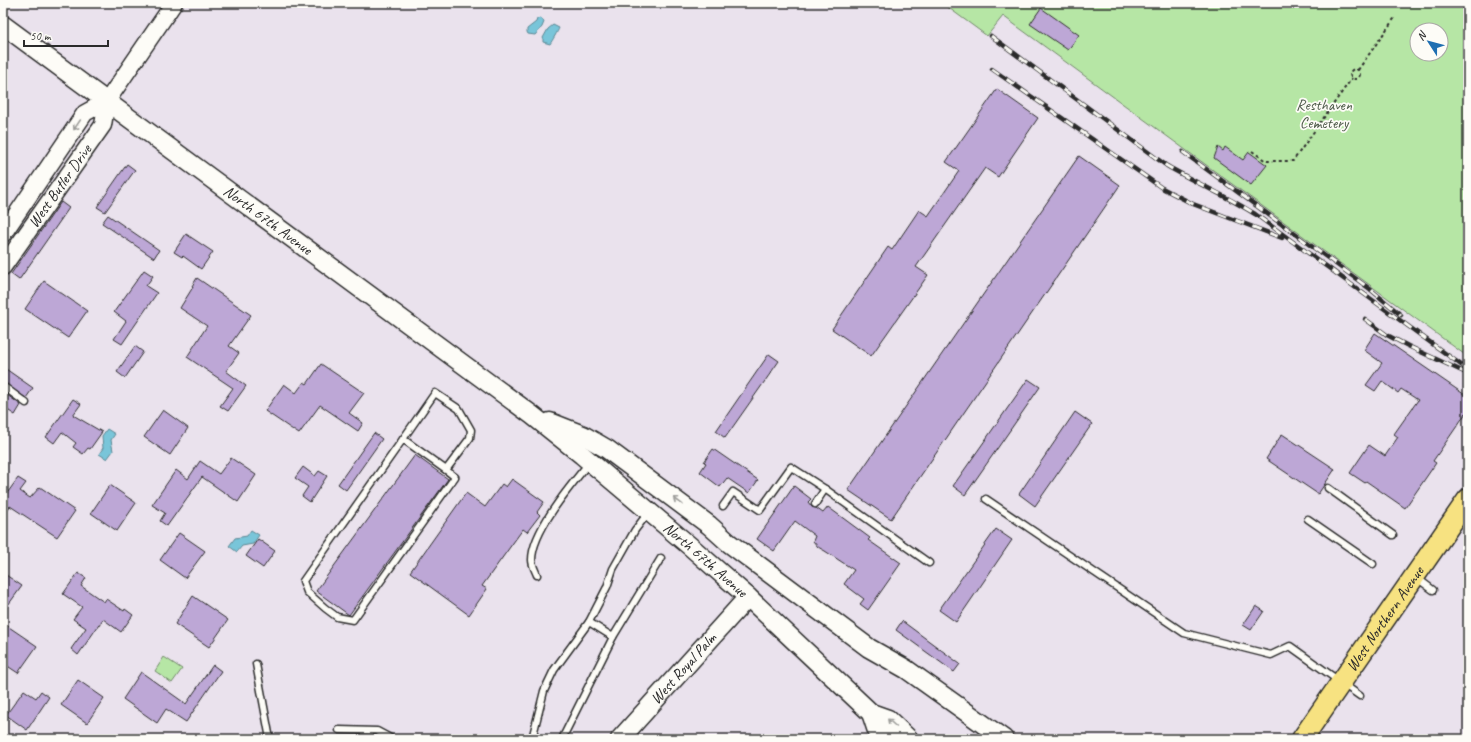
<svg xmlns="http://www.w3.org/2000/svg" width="1471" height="742" font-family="Caveat,sans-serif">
<rect width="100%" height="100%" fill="#eae2ed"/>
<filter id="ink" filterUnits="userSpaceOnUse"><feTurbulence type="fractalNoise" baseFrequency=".025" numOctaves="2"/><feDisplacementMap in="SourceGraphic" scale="8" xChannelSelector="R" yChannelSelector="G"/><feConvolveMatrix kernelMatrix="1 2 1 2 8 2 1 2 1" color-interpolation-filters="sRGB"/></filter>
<g filter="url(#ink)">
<g fill="#b6e6a5" stroke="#708868" fill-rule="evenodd">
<path d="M942,3h526v354l-465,-341 -16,20zM1417,30h24v24h-24z"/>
<path d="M164,657l18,12 -10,14 -17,-12z"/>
</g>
<g fill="#79c5d9" stroke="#5a8793">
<path d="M541,18l3,4 -2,5 -7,8 -7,-1 -1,-2v-3l9,-7 1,-3z"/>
<path d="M553,25l6,3c-1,3 -7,13 -9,16l-7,-2v-4l5,-9z"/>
<path d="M107,429l8,5 -4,6 2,11 -6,8 -8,-5 4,-6 -1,-12z"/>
<path d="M251,530l8,5 -6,9 -11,2 -5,6 -8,-6 6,-8 12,-2z"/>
</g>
<g fill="#bda7d6" stroke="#2b2b2b">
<path d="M1041,8l38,27 -11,15 -38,-26z"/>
<path d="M997,89l41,29 -40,59 -13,-9 -69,99 12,8 -57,81 -39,-27 56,-82 4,3 27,-40 9,6 31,-45 -13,-9z"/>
<path d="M1218,147l5,4 2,-4 18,13 6,-8 18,13 -16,20 -37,-27z"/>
<path d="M1079,156l41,29 -229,334 -43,-29z"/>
<path d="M127,164l8,6 -30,42 -8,-5z"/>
<path d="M61,202l8,6 -50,72 -8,-6z"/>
<path d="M108,215l51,35 -5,8 -52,-35z"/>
<path d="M186,234l27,18 -12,17 -18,-13 -1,1 -8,-5z"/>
<path d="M144,270l9,6 -7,10 11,7 -35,51 -8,-5 12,-18 -12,-9z"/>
<path d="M197,278l54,37 -22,31 10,7 -13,18 20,15 -18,25 -8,-5 13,-18 -46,-31 20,-31 -27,-18 13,-21 -1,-1z"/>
<path d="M44,281l43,30 -19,27 -43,-29z"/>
<path d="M1375,333l93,64v13l-35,51 3,2 -31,45 -39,-27 -1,2 -15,-10 19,-28 16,11 13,-19 -4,-3 24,-34 -17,-11 -3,4 -16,-12 -7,10 -9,-6 16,-22 -18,-13z"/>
<path d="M135,346l8,6 -18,26 -8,-6z"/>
<path d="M769,354l10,7 -54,77 -9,-7z"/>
<path d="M321,364l43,29 -15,20 14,10 -5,8 -38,-26 -21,29 -34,-23 19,-27 12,9 8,-11 3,2z"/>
<path d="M3,367l30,21 -7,10 -23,-16z"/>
<path d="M1028,379l12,8 -75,108 -12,-9z"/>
<path d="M3,392l18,13 -6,10 -12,-8z"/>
<path d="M73,399l8,5 -8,11 29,17 -12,17 -2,-1 -5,6 -10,-7 3,-4 -14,-11 -8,11 -8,-6z"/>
<path d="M163,410l25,18 -18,27 -26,-18z"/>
<path d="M1075,412l17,12 -57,82 -16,-12z"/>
<path d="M374,433l8,6 -36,51 -8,-6z"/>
<path d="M1282,434l53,35 -17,25 -52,-35z"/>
<path d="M713,449l45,31 -9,13 -22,-15 -7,9 -20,-15 6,-9 -2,-1z"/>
<path d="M415,455l33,24 -99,136 -33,-24z"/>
<path d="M231,458l25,17 -18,27 -36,-25 -35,49 -7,-5 5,-8 -13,-8 24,-35 12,9 12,-18 19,13z"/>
<path d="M303,467l12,9 4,-5 8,5 -17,26 -8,-6 6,-9 -13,-9z"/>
<path d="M18,478l8,5 -6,8 10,7 10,-11 35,24 -18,26 -47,-31 -7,10v-17z"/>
<path d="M512,479l32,23 -7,10 3,3 -13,17 -4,-3 -41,57 5,3 -18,26 -59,-43 56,-79 19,14 17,-23 4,3z"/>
<path d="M110,485l26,18 -19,28 -26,-18z"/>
<path d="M794,486l17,13 -3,3 4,5 4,1 7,5 5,-6 42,31 -2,2 33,23 -33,47 -8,-6 4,-5 -20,-15 10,-14 -29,-19 -7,-4 -5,-6 2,-5 -20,-15 -21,30 -17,-12z"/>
<path d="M996,529l16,11 -56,82 -17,-12z"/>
<path d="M179,533l26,18 -20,27 -25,-18z"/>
<path d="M258,539l17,12 -12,17 -17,-12z"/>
<path d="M3,573l19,13 -19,26z"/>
<path d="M78,573l8,5 -5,8 23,16 2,-3 18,12 1,-2 8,6 -12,17 -18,-13 -25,36 -7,-6 15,-21 -13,-9 9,-12 -19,-13z"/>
<path d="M193,596l35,24 -19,27 -34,-23z"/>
<path d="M1256,606l8,5 -13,19 -8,-5z"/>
<path d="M902,621l58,43 -6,8 -58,-42z"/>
<path d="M3,623l34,23 -19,27 -15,-10z"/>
<path d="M213,665l8,6 -35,51 -20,-13 -9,14 -34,-24 18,-27 45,32z"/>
<path d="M78,680l26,18 -17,25 -26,-18z"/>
<path d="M24,690l12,8 5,-7 8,6 -22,33 -21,-15z"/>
</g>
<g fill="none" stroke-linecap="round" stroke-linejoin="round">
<g stroke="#2b2b2b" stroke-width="9">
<g id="service">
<path d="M3,386l23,17"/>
<path d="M435,393l24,16 12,21 -1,8 -24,32 -43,-31z"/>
<path d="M403,439l-100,142 4,11 18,16 12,9 16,3 102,-143 -9,-7"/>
<path d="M1328,488l65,47"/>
<path d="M986,499l198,134 87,22 19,-9 70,50"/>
<path d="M815,504l10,-15 104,74"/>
<path d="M723,506l10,-14 27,18 31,-43 34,22"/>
<path d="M1308,519l65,45"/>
<path d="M537,575c-2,-5 -5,-10 -5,-15 0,-29 39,-75 57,-97"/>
<path d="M1417,578l16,12"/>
<path d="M613,637l48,-79"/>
<path d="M256,664l14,75"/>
<path d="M339,730l38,1 15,8"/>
<path d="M532,739l12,-48 10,-21 35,-48 18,-35 6,-18 22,-39 13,-17"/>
<path d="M562,739l51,-102 -24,-15"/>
</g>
</g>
<g stroke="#2b2b2b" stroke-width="19">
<g id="tertiary">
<path d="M3,234l82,-121 22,-12"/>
<path id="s1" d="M3,267l100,-142 4,-24 67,-98"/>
</g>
</g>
<g stroke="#2b2b2b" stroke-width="21">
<g id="secondary">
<path id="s2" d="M3,25l529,390 50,40 109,92 57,50 123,116 17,6 21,20"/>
<path d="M550,422l33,13 24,14 102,76 20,18 140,105 37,21 98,70"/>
<path d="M871,713l6,18 9,8"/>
<path id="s3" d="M620,739l128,-142"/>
</g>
</g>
<g stroke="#2b2b2b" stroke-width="23">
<g id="primary">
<path id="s4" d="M1302,739l166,-240"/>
</g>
</g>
<g stroke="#2b2b2b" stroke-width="2" stroke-dasharray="3 3" stroke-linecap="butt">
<circle cx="1355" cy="74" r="5"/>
<path d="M1358,70l38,-54"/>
<path d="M1252,151l14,10h27l59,-83"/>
</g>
<use href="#service" stroke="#fdfcf7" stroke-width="6"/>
<use href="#tertiary" stroke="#fdfcf7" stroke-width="16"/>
<use href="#secondary" stroke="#fdfcf7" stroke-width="18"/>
<use href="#primary" stroke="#f7e281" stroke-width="20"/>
<g stroke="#2b2b2b" stroke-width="4.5">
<g id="rail">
<path d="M991,36l176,130c29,17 60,30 88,48l213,156"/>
<path d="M992,69l170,119 31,16 89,34"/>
<path d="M1183,152l187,137 31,26"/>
<path d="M1365,319l22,16 21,11 56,26"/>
</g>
</g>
<use href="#rail" stroke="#fdfcf7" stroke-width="3" stroke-dasharray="9" stroke-linecap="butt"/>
</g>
<defs><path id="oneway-shaft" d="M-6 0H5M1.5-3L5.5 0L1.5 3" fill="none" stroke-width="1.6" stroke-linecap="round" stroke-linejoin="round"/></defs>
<g stroke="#9e9e9b">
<use href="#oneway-shaft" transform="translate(77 125) rotate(124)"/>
<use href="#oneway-shaft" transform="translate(678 501) rotate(-143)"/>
<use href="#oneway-shaft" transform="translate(892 723) rotate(-138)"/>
</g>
</g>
<g text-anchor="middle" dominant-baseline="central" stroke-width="3.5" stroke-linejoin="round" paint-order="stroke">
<g font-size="16" fill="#4e5a4a" stroke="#fdfcf7">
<text x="1324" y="105">Resthaven<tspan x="1324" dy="18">Cemetery</tspan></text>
</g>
<g font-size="16" fill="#2b2b2b" stroke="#fdfcf7">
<text stroke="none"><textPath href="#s1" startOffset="99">West Butler Drive</textPath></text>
<text stroke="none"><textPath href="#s2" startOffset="329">North 67th Avenue</textPath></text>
<text stroke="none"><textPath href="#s2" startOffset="883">North 67th Avenue</textPath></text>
<text stroke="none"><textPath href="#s4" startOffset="146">West Northern Avenue</textPath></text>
<text stroke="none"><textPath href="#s3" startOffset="95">West Royal Palm</textPath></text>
</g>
</g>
<rect width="1471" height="742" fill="none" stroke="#fdfcf7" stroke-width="16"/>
<rect x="8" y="8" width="1455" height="726" fill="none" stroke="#2b2b2b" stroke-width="1.5" filter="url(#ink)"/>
<g transform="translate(1429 42) rotate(306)"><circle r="19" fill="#fdfcf7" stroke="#a9a8a5"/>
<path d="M0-3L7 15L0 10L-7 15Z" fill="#1f6fb2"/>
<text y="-6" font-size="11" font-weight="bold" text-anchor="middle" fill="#2b2b2b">N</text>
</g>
<path d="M24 40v6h84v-6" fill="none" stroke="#2b2b2b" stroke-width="2"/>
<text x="30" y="40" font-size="12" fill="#2b2b2b" stroke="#fdfcf7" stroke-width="3" paint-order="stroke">50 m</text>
</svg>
